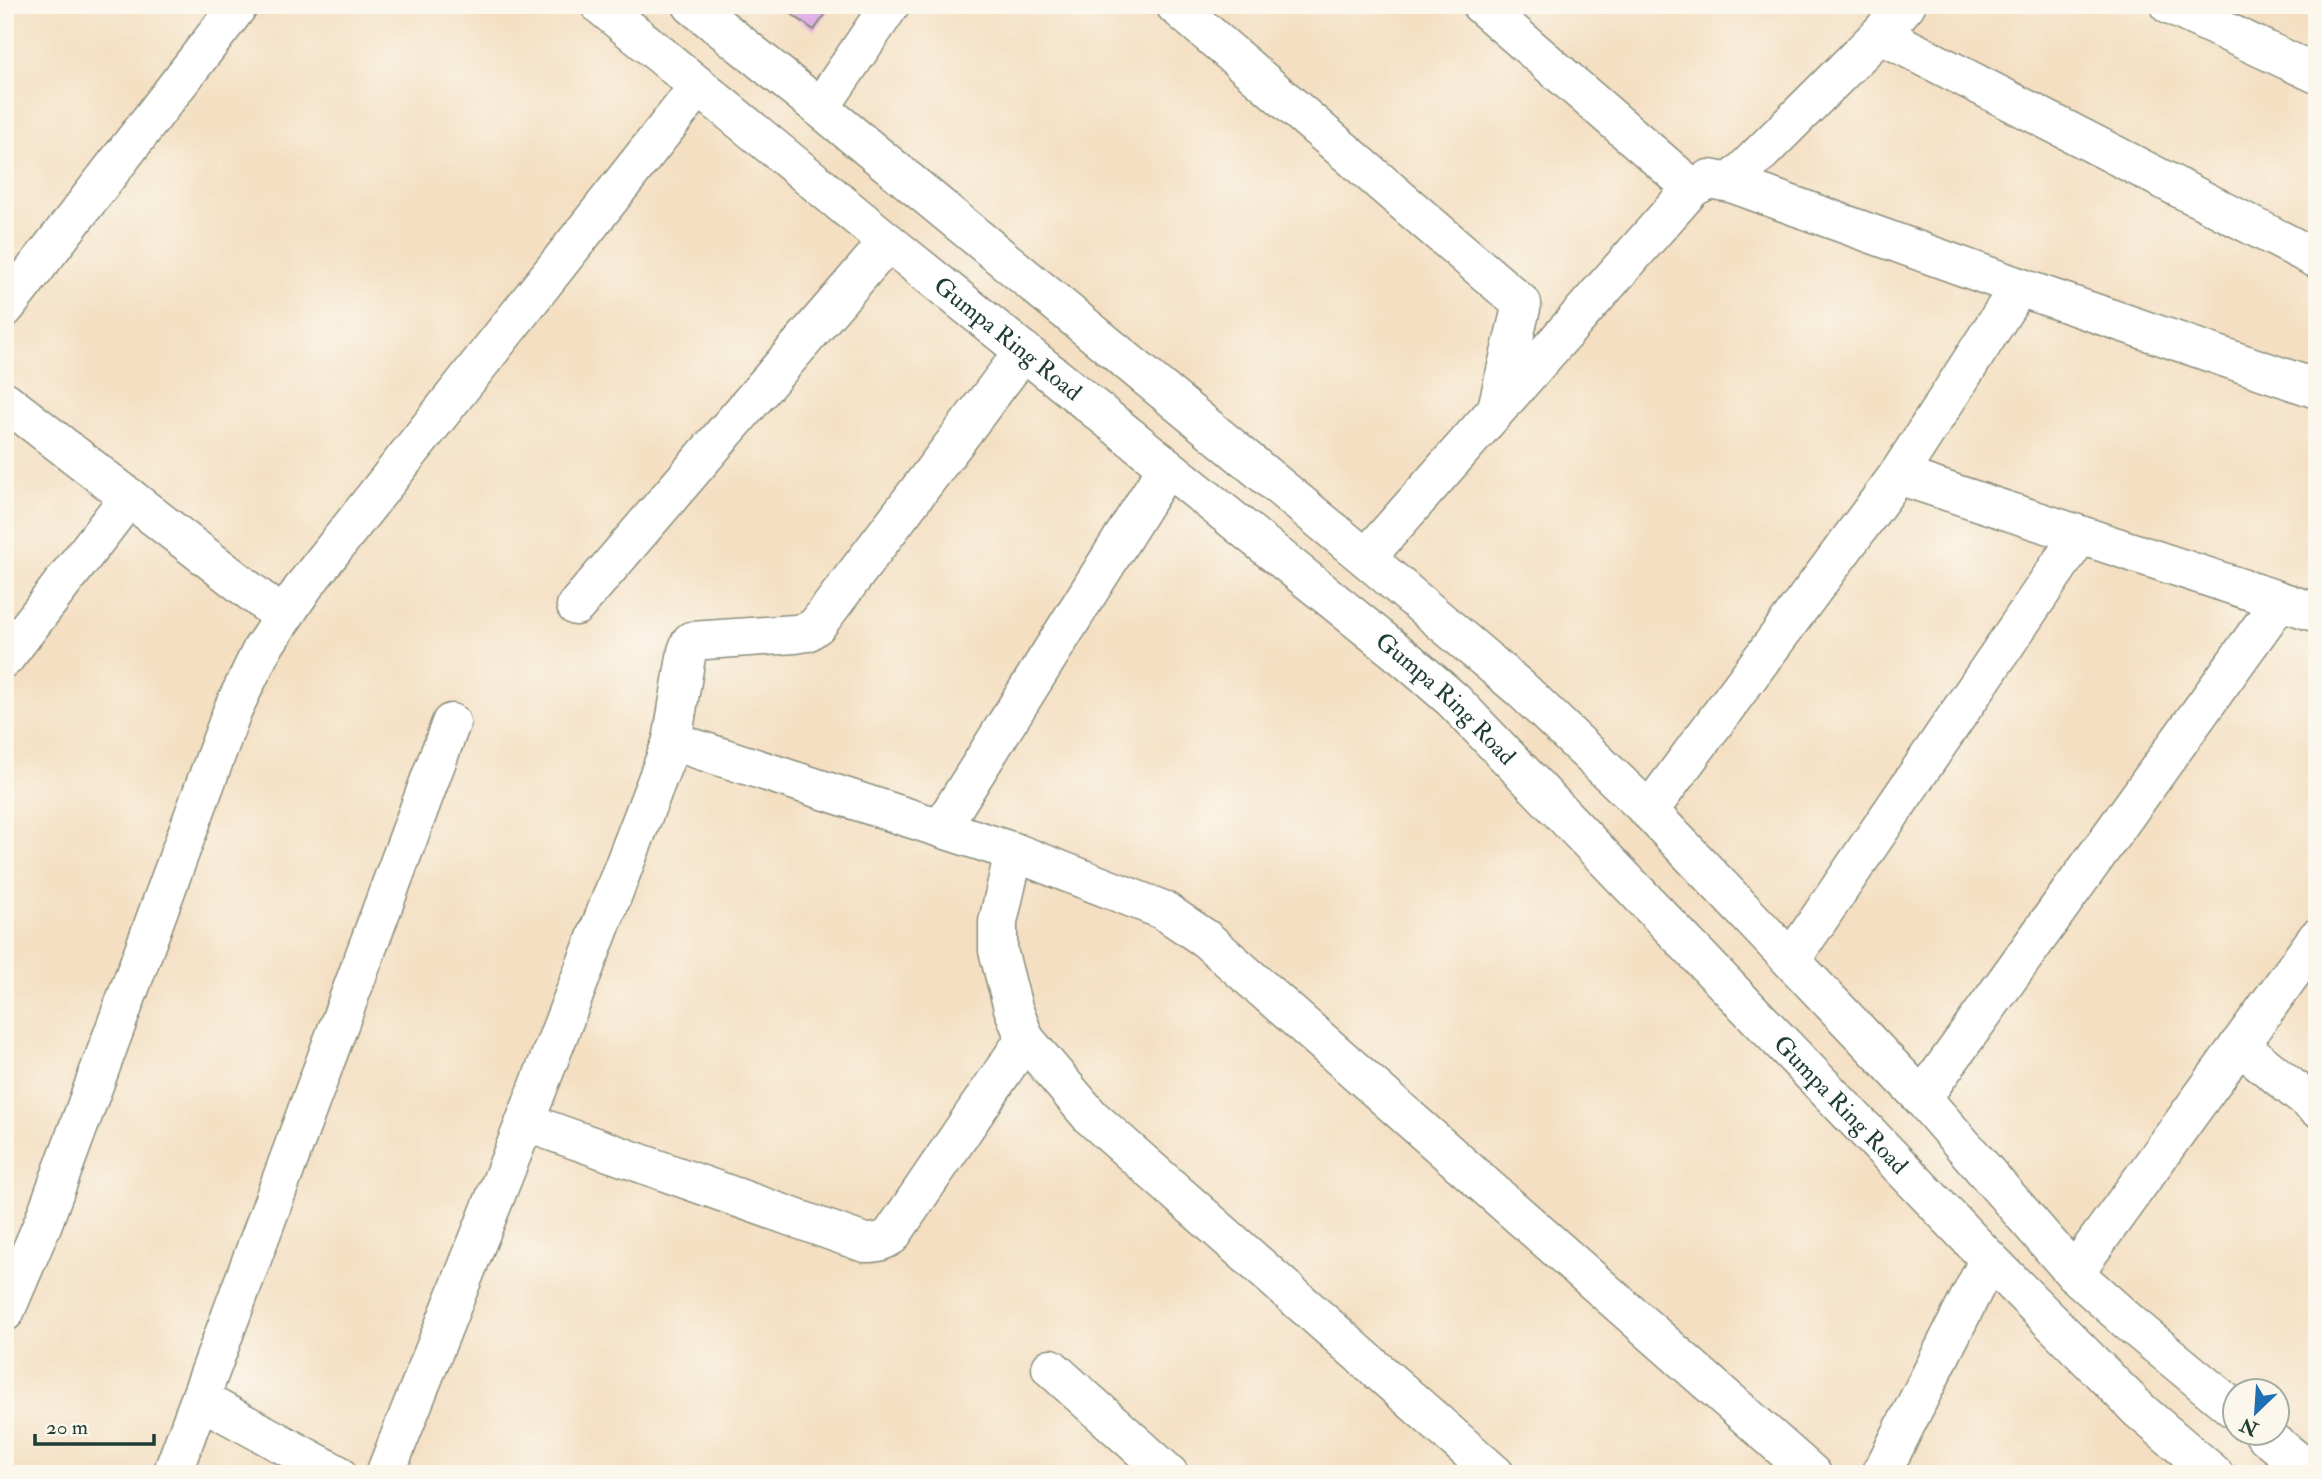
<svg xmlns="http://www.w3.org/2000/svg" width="2322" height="1479" font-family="'IM FELL Double Pica',serif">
<rect width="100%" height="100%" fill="#fbf7ec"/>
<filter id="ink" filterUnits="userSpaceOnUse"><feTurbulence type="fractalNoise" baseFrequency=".0143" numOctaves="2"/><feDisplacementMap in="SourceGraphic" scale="14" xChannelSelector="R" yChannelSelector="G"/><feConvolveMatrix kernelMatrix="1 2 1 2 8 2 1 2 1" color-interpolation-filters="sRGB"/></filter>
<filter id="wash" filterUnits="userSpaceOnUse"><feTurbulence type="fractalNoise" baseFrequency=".00686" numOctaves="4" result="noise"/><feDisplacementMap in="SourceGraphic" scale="28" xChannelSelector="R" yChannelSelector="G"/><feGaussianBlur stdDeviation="1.57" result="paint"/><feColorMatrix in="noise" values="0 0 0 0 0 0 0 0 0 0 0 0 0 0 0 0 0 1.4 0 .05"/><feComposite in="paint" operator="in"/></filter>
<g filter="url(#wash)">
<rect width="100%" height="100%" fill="#f4dfc2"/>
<g id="blocks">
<path fill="#dface7" d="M779,5h53l-18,25z"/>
</g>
</g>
<g filter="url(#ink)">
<use href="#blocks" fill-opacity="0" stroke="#8a8e7b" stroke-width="2"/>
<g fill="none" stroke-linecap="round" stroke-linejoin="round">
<g stroke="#8a8e7b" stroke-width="41">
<g id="minor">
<path id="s1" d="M600,5l288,237 519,418 46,40 536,559 151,152 74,63"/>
<path d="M692,5l128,103 546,450 155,131 128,122 273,287 152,175 57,51 103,85"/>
<path d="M1175,5l347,299 -24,100"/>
<path d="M1481,5l211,183"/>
<path d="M2169,5l148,69"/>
<path d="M1880,34l437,225"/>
<path d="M820,108l70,-103"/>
<path d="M1731,183l149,-149 26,-29"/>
<path d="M5,308l234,-303"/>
<path d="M5,401l277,215"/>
<path d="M1898,475l419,138"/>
<path d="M1366,558l326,-370 17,-9 22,4 288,104 298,102"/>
<path d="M576,606l312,-364"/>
<path d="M5,658l124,-161"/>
<path d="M672,741l342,111 149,58 43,29 606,535"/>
<path d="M1649,811l249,-336 121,-188"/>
<path d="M941,828l226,-361"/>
<path d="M1014,852l-16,70v28l15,58 12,31 66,78 404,357"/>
<path d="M1791,960l289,-425"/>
<path d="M2239,1045l78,63"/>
<path d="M1922,1098l358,-497"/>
<path d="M525,1122l340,121c11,0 17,-1 26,-7l134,-197"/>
<path d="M2074,1273l243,-335"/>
<path d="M5,1312l38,-89 190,-514 29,-60 43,-64 394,-499"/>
<path d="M1051,1368l118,106"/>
<path d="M201,1400l136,74"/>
<path d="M2264,1434l49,40"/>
<path d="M172,1474l279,-751"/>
<path d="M385,1474l140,-352 147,-381 15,-90 4,-10 104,-7 12,-2 10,-7 207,-274"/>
<path d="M1881,1474l108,-215"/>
</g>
</g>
<use href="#minor" stroke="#fff" stroke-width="38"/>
</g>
</g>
<g text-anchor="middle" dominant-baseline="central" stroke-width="5" stroke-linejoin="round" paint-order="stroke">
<g font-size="24" fill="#1f3d34" stroke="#fbf7ec">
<text stroke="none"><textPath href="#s1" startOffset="527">Gumpa Ring Road</textPath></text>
<text stroke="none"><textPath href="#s1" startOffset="1094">Gumpa Ring Road</textPath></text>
<text stroke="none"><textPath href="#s1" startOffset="1661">Gumpa Ring Road</textPath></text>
</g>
</g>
<rect width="2322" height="1479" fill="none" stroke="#fbf7ec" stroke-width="28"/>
<g transform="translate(2256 1412) rotate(205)"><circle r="33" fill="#fbf7ec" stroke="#a3ada2" stroke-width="2"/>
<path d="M0-5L12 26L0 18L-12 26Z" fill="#1f6fb2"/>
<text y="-10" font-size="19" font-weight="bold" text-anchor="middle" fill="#1f3d34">N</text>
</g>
<path d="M35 1434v10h119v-10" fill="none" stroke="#1f3d34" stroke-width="3.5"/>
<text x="46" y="1434" font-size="21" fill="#1f3d34" stroke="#fbf7ec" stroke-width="5" paint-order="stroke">20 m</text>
</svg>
